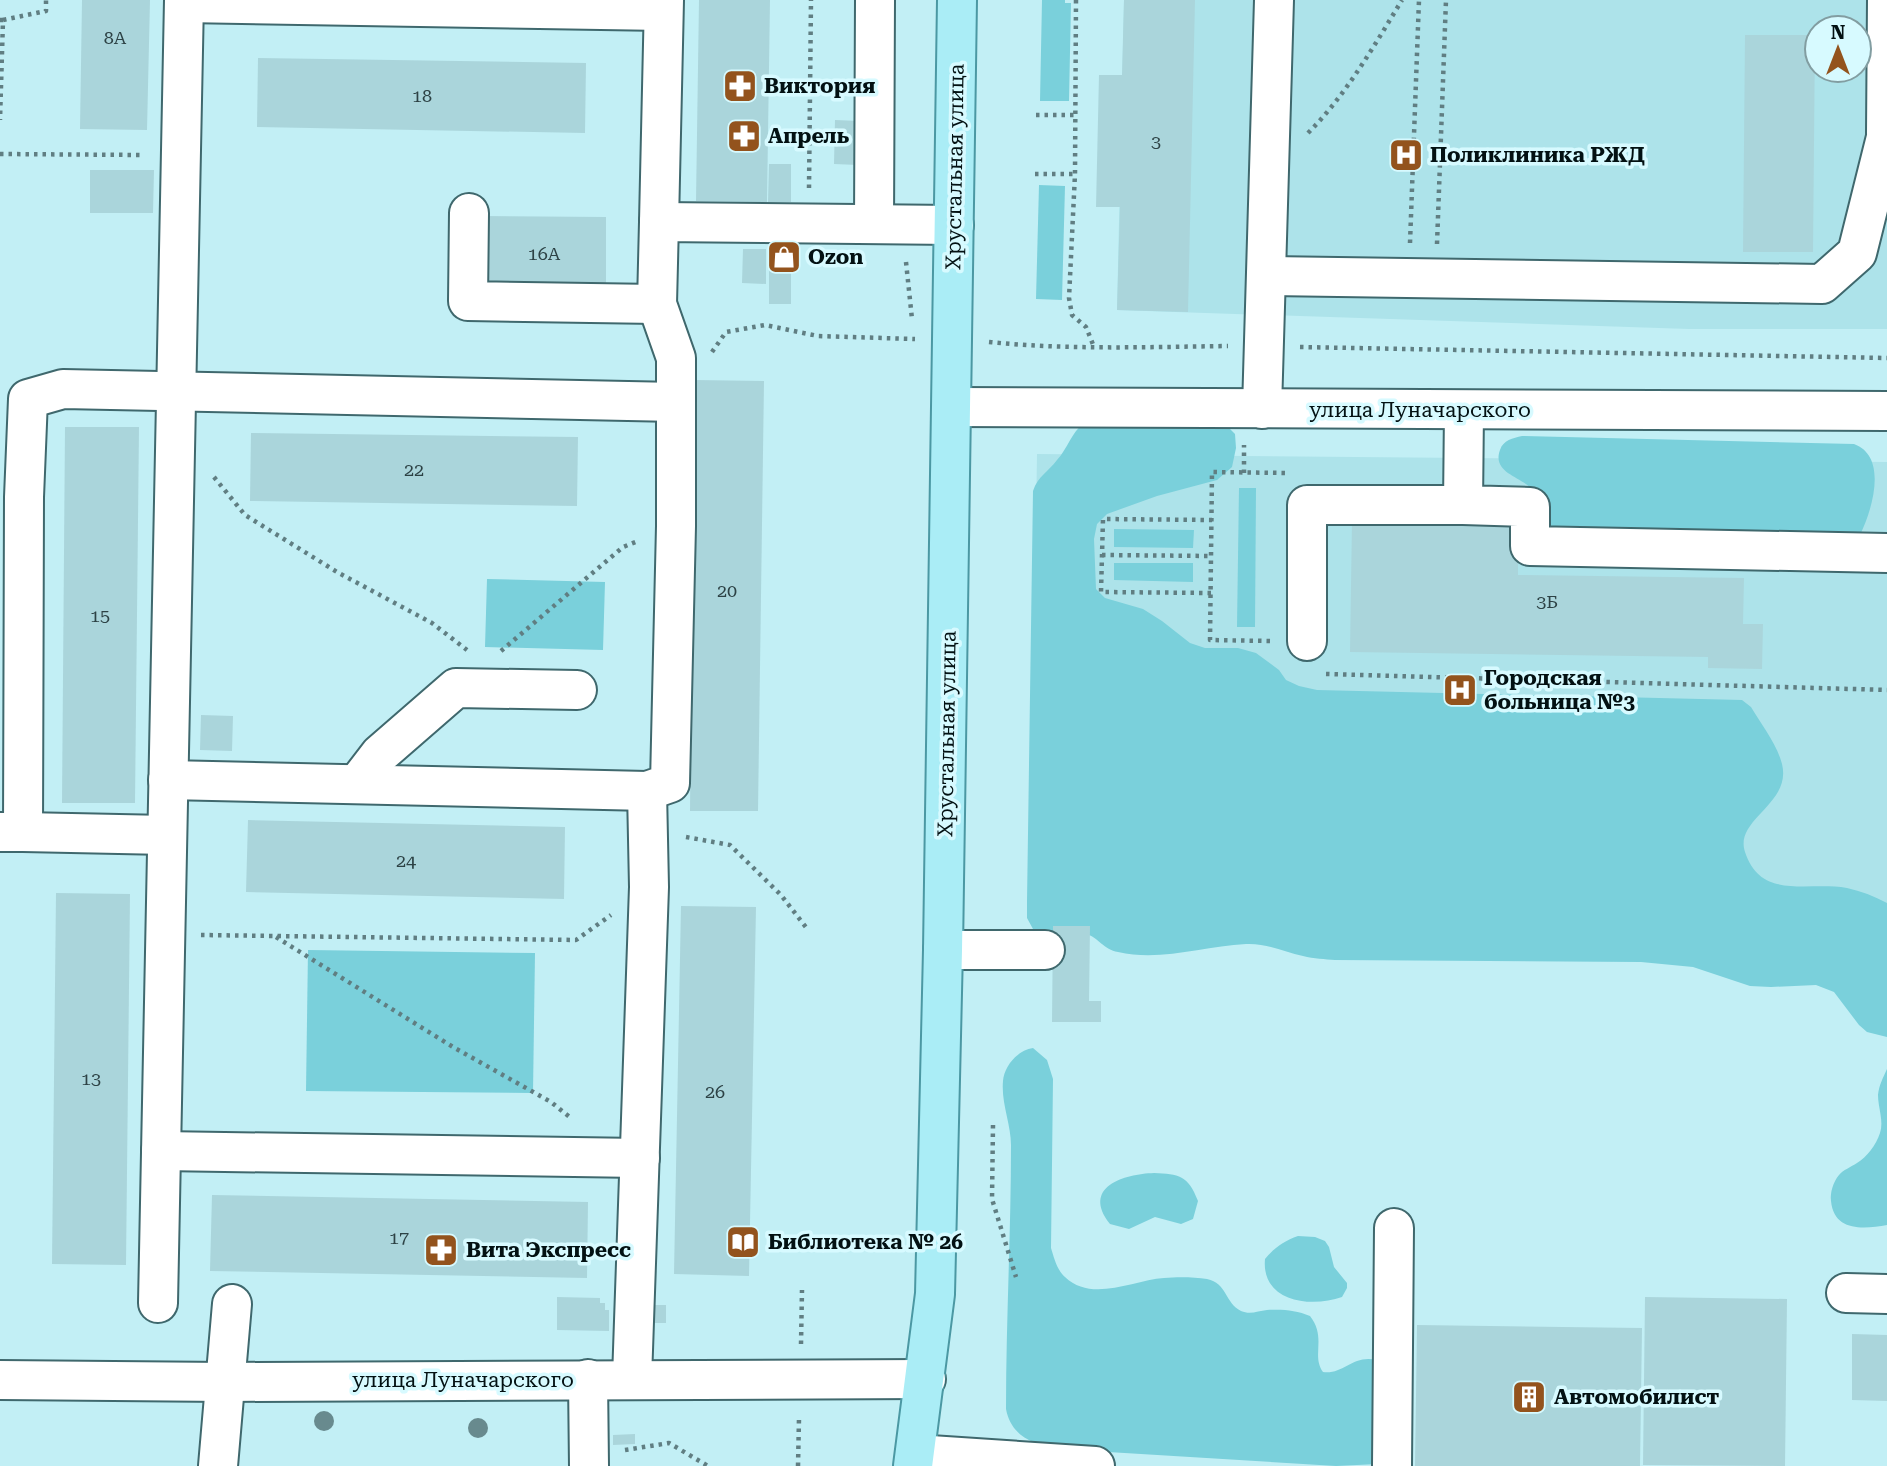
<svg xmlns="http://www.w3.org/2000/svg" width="1887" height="1466" font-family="'Roboto Serif',serif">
<rect width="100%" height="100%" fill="#c2eff5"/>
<g fill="#ade3ea" fill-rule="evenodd">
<path d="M1124,0h763v329h-198l-572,-19zM1817,28h42v42h-42z"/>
<path d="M1037,454l850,8v463l-857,-8z"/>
</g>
<g fill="#7ad0db">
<path d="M1042,0h23v3h6l-2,98h-29z"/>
<path d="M1039,185l26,1 -3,114 -26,-1z"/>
<path d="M1084,423l143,3 8,8 1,14 -4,19 -15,13 -60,16 -50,18 -10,10 -3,15 2,50 9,9 38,11 19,12 28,22 15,5h33l18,5 23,17 7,10 13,6 18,4 425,10 9,7c10,17 26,37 31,57 10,40 -48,55 -37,88 16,49 63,29 102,36 14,3 27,8 40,15v134l-20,-5 -8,-7 -25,-33 -18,-7 -45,2 -21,-1 -57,-19 -52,-5 -306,-2c-10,-1 -21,-1 -32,-4 -19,-4 -36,-13 -57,-12 -43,2 -85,18 -128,8 -14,-2 -20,-15 -32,-18 -18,-4 -36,5 -53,-5l-6,-11v-16l6,-411c5,-15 15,-19 24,-31 11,-12 14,-27 27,-37z"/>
<path d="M1522,436l332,8c33,12 20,62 6,91h-312c-4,-13 -7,-30 -13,-42 -9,-16 -44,-18 -35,-43 3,-10 13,-12 22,-14z"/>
<path d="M1239,488h17l-1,139h-18z"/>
<path d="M1114,529l80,1 -1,18 -79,-1z"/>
<path d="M1114,563h79v19l-79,-2z"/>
<path d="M487,579l118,3 -2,68 -118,-3z"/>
<path d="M308,950l227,3 -2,140 -227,-2z"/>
<path d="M1033,1048l14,12 6,19 -2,169c3,10 6,22 14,29 27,26 68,3 99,1 13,-1 30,-1 43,1 20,4 18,24 34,32 9,4 17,0 26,-1 15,-1 29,0 43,6 17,22 1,39 13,56 20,3 30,-18 54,-12l1,104 -42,2 -277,-17c-26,-4 -48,-13 -53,-40 0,-88 5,-176 5,-264 0,-21 -10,-42 -8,-64 1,-15 15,-31 30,-33z"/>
<path d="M1887,1069v156c-23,4 -53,7 -56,-24 -1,-8 2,-19 8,-26 4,-5 12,-8 18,-12 10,-6 19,-18 23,-30 4,-12 -2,-25 -2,-38 1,-10 5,-17 9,-26z"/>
<path d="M1154,1173c25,1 34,2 44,28l-5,18 -12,5 -26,-7 -26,12 -19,-5c-29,-37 14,-50 44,-51z"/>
<path d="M1298,1236l17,1 10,4 4,6 5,20 13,16v5l-5,9c-31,11 -81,5 -77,-38 9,-11 19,-18 33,-23z"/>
</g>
<g fill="#aad5db">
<path d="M82,0h68l-3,130 -67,-1z"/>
<path d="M699,0h71l-3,202 -71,-1z"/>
<path d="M1124,0h71l-7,312 -71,-2 3,-103h-24l3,-132h23z"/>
<path d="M1745,35h70l-2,217h-70z"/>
<path d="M258,58l328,5 -1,70 -328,-6z"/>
<path d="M835,120l24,1 -1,44 -24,-1z"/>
<path d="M769,164h22v38h-23z"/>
<path d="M90,170h64l-1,43h-63z"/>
<path d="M483,216l123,1v74l-124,-1z"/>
<path d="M769,245h13l9,21v38h-22z"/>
<path d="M743,249h23v35l-24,-1z"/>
<path d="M694,380l70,1 -6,430h-68z"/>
<path d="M65,427h74l-4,376h-73z"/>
<path d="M251,433l327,4 -1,69 -327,-5z"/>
<path d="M1352,520l166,3v52l226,3 -1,46h20l-1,45 -54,-1v-11l-358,-5z"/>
<path d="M201,715l32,1 -1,35 -32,-1z"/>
<path d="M248,820l317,7 -1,72 -318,-7z"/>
<path d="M56,893l74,1 -4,371 -74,-1z"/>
<path d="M681,906l75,1 -7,369 -75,-2z"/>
<path d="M1053,926h37l-1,75h12v21h-49z"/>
<path d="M212,1195l376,7 -1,76 -377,-7z"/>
<path d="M557,1297l43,1v5h5v7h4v21l-52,-1z"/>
<path d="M1645,1297l142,2 -2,167 -142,-1z"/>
<rect x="650" y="1305" width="16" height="18"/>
<path d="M1417,1325l225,3 -2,138h-225z"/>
<path d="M1852,1334l35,1v66l-35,-1z"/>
<path d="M635,1434v10l-22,1v-10z"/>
</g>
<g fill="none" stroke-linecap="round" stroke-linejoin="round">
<g stroke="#3f686d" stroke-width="42">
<g id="minor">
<path d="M184,3l479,8"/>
<path d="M1886,133l1,-133"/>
<path d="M469,213l-1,88 189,3"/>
<path d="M659,222l5,-222"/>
<path d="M874,224l1,-224"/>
<path d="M1266,276l556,8 35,-31 30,-120"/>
<path d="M952,407l935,4"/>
<path d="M1262,409l12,-409"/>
<path d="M1464,410l-1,95 67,2v39l357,7"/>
<path d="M1307,641v-136h156"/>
<path d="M168,780l479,11"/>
<path d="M357,784l23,-30 76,-66 121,2"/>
<path d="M0,832h23l1,-335 4,-98 35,-10 613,13v-44l-19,-54 2,-82 295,3"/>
<path d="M23,832l144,3"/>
<path d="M943,950h102"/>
<path d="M161,1151l479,7"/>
<path d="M1846,1293l41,1"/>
<path d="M158,1303l26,-1303"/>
<path d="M588,1379l1,87"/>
<path d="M632,1379l17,-492 -2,-96 23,-8 6,-257v-124"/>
<path d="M0,1380l226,2 700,-3"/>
<path d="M915,1454l180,12"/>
<path d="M218,1466l14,-162"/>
<path d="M1392,1466l2,-238"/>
</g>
</g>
<g stroke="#4b98a3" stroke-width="42">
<path id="major" d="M913,1466l22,-172 8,-344 14,-950"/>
</g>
<g stroke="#607e82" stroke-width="4.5" stroke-dasharray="3.5 5" stroke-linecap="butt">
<path d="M1076,0l-1,174 -6,124 3,17 14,12 8,20"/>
<path d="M0,20h3l-3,100"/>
<path d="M3,20l43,-9v-11"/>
<path d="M1036,115h39"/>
<path d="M1308,133c38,-38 66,-87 94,-133"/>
<path d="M0,154l143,1"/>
<path d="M1035,174h40"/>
<path d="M809,188l2,-188"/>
<path d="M1410,243l9,-243"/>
<path d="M1437,244l9,-244"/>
<path d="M906,262l6,57"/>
<path d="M989,342c79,8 159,5 239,4"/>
<path d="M1300,347l587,11"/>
<path d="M712,352l14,-20 39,-7 53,11 97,3"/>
<path d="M1244,473v-28"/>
<path d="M214,477l31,38 92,57 95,51 35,27"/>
<path d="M1102,555l109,1"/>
<path d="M1211,593l-110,-1 2,-73 109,1"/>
<path d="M1270,641l-60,-1 2,-168 75,1"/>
<path d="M501,651l122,-104 15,-6"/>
<path d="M1326,674l561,16"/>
<path d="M686,837l44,8 51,50 27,35"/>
<path d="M201,935l375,5 35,-25"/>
<path d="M276,937l177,110 98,55 21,17"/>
<path d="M993,1125l-1,74 24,78"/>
<path d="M801,1344l1,-54"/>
<path d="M625,1450l44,-7 39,23"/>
<path d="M798,1466l1,-48"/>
</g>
<use href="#minor" stroke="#fff" stroke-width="38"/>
<use href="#major" stroke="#aaedf6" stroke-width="38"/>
</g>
<g fill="#688a8e">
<circle cx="324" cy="1421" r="10"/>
<circle cx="478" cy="1428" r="10"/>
</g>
<defs>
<g id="pharmacy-square" transform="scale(1.75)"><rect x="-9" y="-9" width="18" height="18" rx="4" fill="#93531d" stroke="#d7faff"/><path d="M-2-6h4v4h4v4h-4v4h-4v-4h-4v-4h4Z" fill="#fff"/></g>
<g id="hospital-square" transform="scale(1.75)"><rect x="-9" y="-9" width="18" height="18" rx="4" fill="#93531d" stroke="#d7faff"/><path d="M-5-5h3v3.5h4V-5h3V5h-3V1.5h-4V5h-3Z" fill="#fff"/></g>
<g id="shop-square" transform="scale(1.75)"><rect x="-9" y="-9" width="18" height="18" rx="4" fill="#93531d" stroke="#d7faff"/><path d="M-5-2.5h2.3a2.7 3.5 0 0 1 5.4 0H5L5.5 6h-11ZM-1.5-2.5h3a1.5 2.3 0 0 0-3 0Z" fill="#fff"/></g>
<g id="library-square" transform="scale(1.75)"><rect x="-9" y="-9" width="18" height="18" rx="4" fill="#93531d" stroke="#d7faff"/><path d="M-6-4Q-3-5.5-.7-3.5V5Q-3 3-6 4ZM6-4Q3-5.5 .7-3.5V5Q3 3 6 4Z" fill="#fff"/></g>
<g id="building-square" transform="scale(1.75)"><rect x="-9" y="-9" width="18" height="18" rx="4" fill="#93531d" stroke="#d7faff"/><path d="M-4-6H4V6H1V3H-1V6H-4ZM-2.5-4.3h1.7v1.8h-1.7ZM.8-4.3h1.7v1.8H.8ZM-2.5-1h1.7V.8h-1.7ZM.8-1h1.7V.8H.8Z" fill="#fff"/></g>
</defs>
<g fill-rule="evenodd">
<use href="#pharmacy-square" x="740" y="86"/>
<use href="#pharmacy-square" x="744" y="136"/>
<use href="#hospital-square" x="1406" y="155"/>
<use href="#shop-square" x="784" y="257"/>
<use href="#hospital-square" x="1460" y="690"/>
<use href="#library-square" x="743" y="1242"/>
<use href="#pharmacy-square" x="441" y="1250"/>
<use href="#building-square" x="1529" y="1397"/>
</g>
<g text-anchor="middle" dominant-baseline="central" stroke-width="7" stroke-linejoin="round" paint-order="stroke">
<g font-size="18" fill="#2d4245">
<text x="115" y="37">8А</text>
<text x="422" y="95">18</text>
<text x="1156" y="141">3</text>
<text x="544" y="253">16А</text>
<text x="414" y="469">22</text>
<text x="727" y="590">20</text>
<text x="1547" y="601">3Б</text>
<text x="100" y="615">15</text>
<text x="406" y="860">24</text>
<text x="91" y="1078">13</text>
<text x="715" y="1091">26</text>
<text x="399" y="1237">17</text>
</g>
<g font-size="21" font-weight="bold" fill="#031113" stroke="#d7faff" text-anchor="start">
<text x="764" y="86">Виктория</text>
<text x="768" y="136">Апрель</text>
<text x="1430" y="155">Поликлиника РЖД</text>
<text x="808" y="257">Ozon</text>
<text x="1484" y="678">Городская<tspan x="1484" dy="24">больница №3</tspan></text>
<text x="768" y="1242">Библиотека № 26</text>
<text x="466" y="1250">Вита Экспресс</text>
<text x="1554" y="1397">Автомобилист</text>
</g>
<g font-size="21" fill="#031113" stroke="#d7faff">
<text transform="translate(955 167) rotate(-89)">Хрустальная улица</text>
<text x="1420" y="410">улица Луначарского</text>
<text transform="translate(947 734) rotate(-89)">Хрустальная улица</text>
<text x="463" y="1380">улица Луначарского</text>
</g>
</g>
<g transform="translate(1838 49)"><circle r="33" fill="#d7faff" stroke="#829da1" stroke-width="2"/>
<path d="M0-5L12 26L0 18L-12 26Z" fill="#93531d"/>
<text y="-10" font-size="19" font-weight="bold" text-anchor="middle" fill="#031113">N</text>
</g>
</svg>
